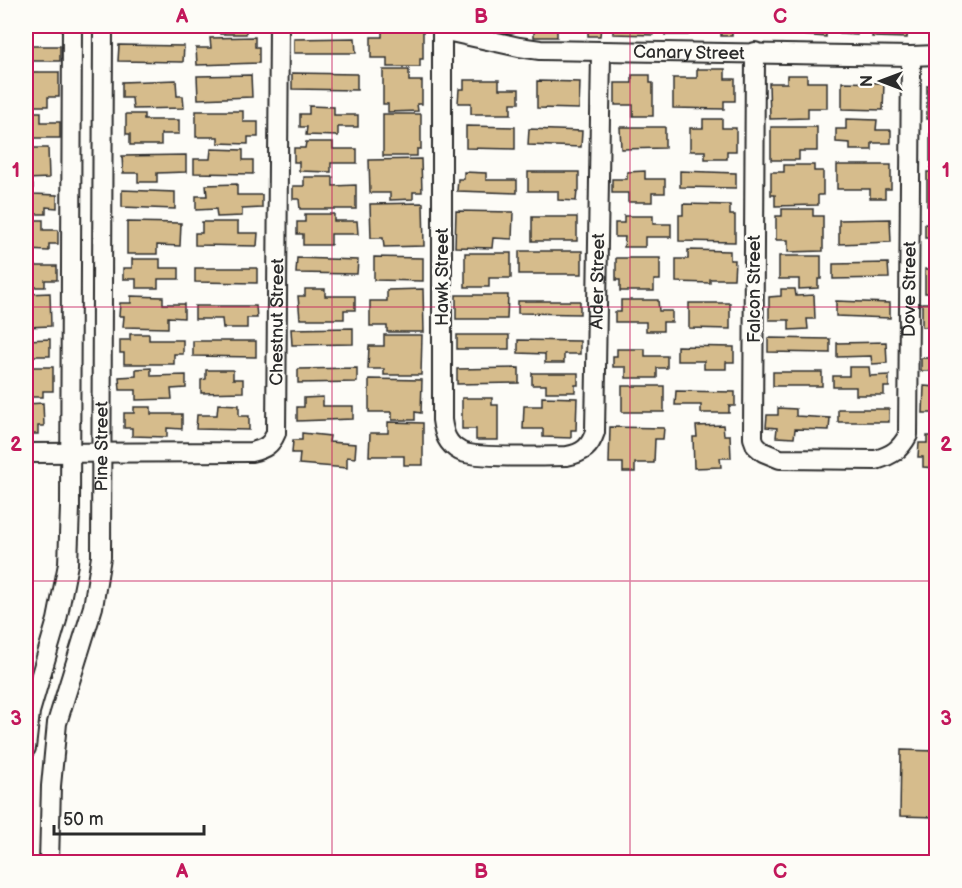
<svg xmlns="http://www.w3.org/2000/svg" width="962" height="888" font-family="'Balsamiq Sans',sans-serif">
<rect width="100%" height="100%" fill="#fdfcf7"/>
<filter id="ink" filterUnits="userSpaceOnUse"><feTurbulence type="fractalNoise" baseFrequency=".0167" numOctaves="2"/><feDisplacementMap in="SourceGraphic" scale="12" xChannelSelector="R" yChannelSelector="G"/><feConvolveMatrix kernelMatrix="1 2 1 2 8 2 1 2 1" color-interpolation-filters="sRGB"/></filter>
<g filter="url(#ink)">
<g fill="#d6bc8c" stroke="#2b2b2b" stroke-width="1.5">
<path d="M196,26h61h-11v8h-26v-8z"/>
<path d="M382,26h41v33h-3v8h-33v-9h-16v-21h11z"/>
<rect x="534" y="26" width="23" height="11"/>
<path d="M588,26h13l-1,10h-12z"/>
<path d="M613,26h41l-1,9 -40,-1z"/>
<path d="M666,26h22v9h-23z"/>
<path d="M714,26h18v10h-11v-5h-7z"/>
<path d="M752,26h25v4l-25,1z"/>
<path d="M795,26h31v11l-25,-2v-7h-6z"/>
<path d="M840,26h17v9l-17,-1z"/>
<path d="M873,26h35l-1,12 -35,-1z"/>
<path d="M255,37v10h4v16l-62,2 -1,-17h15l-1,-10z"/>
<path d="M355,38l1,15h-62v-14z"/>
<path d="M119,45l65,1 -1,16 -65,-1z"/>
<rect x="26" y="46" width="34" height="15"/>
<path d="M697,69h28v10h10v22h-11v8l-51,-1v-30h24z"/>
<path d="M383,70h26v11h13v23h-5l1,7 -30,1v-8h-5z"/>
<path d="M26,72h33v25h-11v9h-22z"/>
<path d="M292,73l65,1v16l-65,-1z"/>
<path d="M251,75l1,22 -54,2 -1,-23z"/>
<path d="M632,75h18v8h3v33h-20v-11h-18v-22h17z"/>
<path d="M787,75h20v7h20v26h-19v10l-38,1 -1,-36h18z"/>
<path d="M931,77l5,1v41h-9v-34h4z"/>
<path d="M176,80l1,16h6l1,12 -51,1 -1,-11h-10v-16z"/>
<path d="M464,80h35v9h20v14h-8v11h-40v-11h-13l1,-14h5z"/>
<path d="M537,81l43,1 -1,27 -42,-1z"/>
<path d="M842,82l42,1 -1,27 -41,-1z"/>
<path d="M309,106l25,1v8h24v12h-20v9l-32,-1 1,-8h-7v-13h9z"/>
<path d="M196,111h47v11h15v15h-10v7l-30,-1v-6h-22z"/>
<path d="M26,112h15v10h19v16h-34z"/>
<path d="M126,114h18v6h35v14h-18v11h-31v-11h-4z"/>
<path d="M383,114h38v35h-4v7h-34z"/>
<path d="M703,119h19v9h14v23h-9v8h-22v-8h-15v-23h13z"/>
<path d="M846,119l31,1 -1,10h15v13h-19v7h-22v-7l-14,-1v-13h10z"/>
<path d="M466,126l49,1v22l-49,-1z"/>
<path d="M620,127h45v21l-44,1z"/>
<path d="M771,127h46v24h-18v9h-28z"/>
<path d="M932,128h4v34l-6,-1v-27h2z"/>
<path d="M529,129l53,2 -1,16 -53,-2z"/>
<path d="M306,142h27v7h24v14h-26v9l-32,-1v-9h-5v-14h11z"/>
<path d="M26,148h22l1,30 -23,1z"/>
<path d="M211,149l32,1v10h10v14l-59,-1v-14h16z"/>
<path d="M186,155v17l-29,1v9h-19v-9h-15l-1,-17z"/>
<path d="M421,159l1,33h-9v7l-23,1v-7h-20l-1,-33z"/>
<path d="M784,165h30v6h9v24h-5v10l-43,1v-11h-4v-23h13z"/>
<path d="M837,165h54v24h-6v9h-15v-9h-33z"/>
<path d="M931,165h5v41h-9v-34h4z"/>
<path d="M645,171v8h20v14h-13v9h-24v-9h-16v-14h15v-7z"/>
<path d="M680,171l56,2v15l-56,-1z"/>
<path d="M464,172l22,1v7h31v13l-60,-2 1,-12h6z"/>
<path d="M528,172h51v19h-2l-1,10 -18,-1v-9h-30z"/>
<path d="M304,177h29v9l23,-1v24h-56l-1,-10h-6v-13h11z"/>
<path d="M237,184v11h25v13l-20,1v7l-25,1 -1,-8 -20,1v-14h11l-1,-11z"/>
<path d="M26,185h7v9l24,1v13l-11,-1v7h-18v-7h-2z"/>
<path d="M122,190l53,2v17l-53,-2z"/>
<path d="M423,203l1,43 -40,1 -1,-9h-12l-1,-34z"/>
<path d="M683,204l47,1v10h5v27l-56,-1v-26h4z"/>
<path d="M782,209h31v7h10v35l-35,1v-12h-12v-24h6z"/>
<path d="M456,211l57,1 -1,27 -19,-1 -1,10 -37,-1z"/>
<path d="M305,214h29v7h23l1,13h-27v11h-28v-11h-6v-12h8z"/>
<path d="M624,216h29v8h18v13h-26v10h-21l1,-10h-10v-14h9z"/>
<rect x="532" y="217" width="45" height="24"/>
<path d="M935,218l1,20h-11v-14l10,1z"/>
<path d="M890,219l1,23 -52,2v-24z"/>
<path d="M26,220h17v10h15v14h-9v7l-23,-1z"/>
<path d="M127,222l54,1 -1,23 -23,-1v9h-30z"/>
<path d="M202,222h36v11h20l-1,13 -62,-1v-12h7z"/>
<path d="M688,250l42,1v9h5l-1,19h-24v4l-34,-1v-23h12z"/>
<rect x="519" y="251" width="63" height="23"/>
<path d="M465,253h46v25h-22v9h-24z"/>
<path d="M779,256h42v23h-3v9l-19,1v-10h-20z"/>
<path d="M374,257l49,1v23l-49,-1z"/>
<path d="M297,258l61,2 -1,14 -61,-1z"/>
<path d="M616,258h44v22h-6v11h-34v-11h-4z"/>
<path d="M132,259h28v9h19v11h-21v9h-22v-9h-13v-11h9z"/>
<path d="M888,263l1,15 -56,1v-15z"/>
<path d="M26,266h31v14h-12v7h-19z"/>
<path d="M195,268h62v15l-62,-1z"/>
<rect x="925" y="269" width="11" height="24"/>
<path d="M305,289h20v7h30v14h-11v9h-44l-2,-23h7z"/>
<path d="M423,289l1,43h-37v-6h-17v-25h17v-11z"/>
<path d="M781,289h14l1,7 18,-1 1,24h-8l1,10 -19,1v-10h-20v-23l12,-1z"/>
<path d="M50,293l1,33 -25,1 1,-33z"/>
<path d="M456,295h52l-1,24h-51z"/>
<path d="M131,296l32,1v7h21v14l-16,-1v11l-45,-1 1,-11h-5l1,-13h11z"/>
<path d="M621,300h37l1,11h13v11h-9v9h-17v-9h-31v-10h6z"/>
<path d="M518,301h62v13l-62,-1z"/>
<path d="M836,301l54,2v15l-54,-2z"/>
<path d="M689,303h41v26l-41,-1z"/>
<rect x="922" y="303" width="14" height="24"/>
<path d="M195,306h61l1,12h-10v10h-24l-1,-9h-27z"/>
<path d="M353,328v16l-61,1 -1,-16z"/>
<path d="M130,334h19v6h34v14h-9v10h-50v-11h-4v-13h10z"/>
<path d="M384,335h38l-1,40h-37v-6h-16l1,-23h15z"/>
<rect x="457" y="335" width="52" height="14"/>
<path d="M768,338l62,1v14l-62,-1z"/>
<path d="M50,339v17h-24v-16z"/>
<path d="M518,340l62,1v13h-16v9h-19v-9l-27,-1z"/>
<path d="M193,341h63v16l-63,-1z"/>
<path d="M886,342l1,21 -15,1 -1,-8 -34,1v-14z"/>
<path d="M677,346l57,1v15h-8v7h-22v-8h-27z"/>
<path d="M933,348h3v33h-3v-10h-12v-13h12z"/>
<path d="M617,349h28v7h22v12h-10v10h-31v-11h-13v-11h4z"/>
<path d="M26,367h27v24h-10v6h-17z"/>
<path d="M849,367h20l1,9 19,-1v12h-5v8h-28v-8h-23v-11h16z"/>
<path d="M151,368v8l35,-1v13l-15,1 1,10 -36,1v-10h-16l-1,-13 17,-1v-7z"/>
<path d="M357,368v14l-59,1v-14z"/>
<path d="M519,368v15l-62,1v-15z"/>
<path d="M206,370h27v9h10v13l-42,1v-13l5,-1z"/>
<rect x="773" y="372" width="49" height="14"/>
<path d="M532,373h46v12h-3v7h-29v-7h-14z"/>
<path d="M369,379l53,1 -1,33 -6,-1v8h-23v-8h-23z"/>
<rect x="622" y="386" width="42" height="26"/>
<path d="M924,386l12,1v26h-13z"/>
<path d="M676,391l59,1v14h-6v7h-28v-8h-26z"/>
<path d="M323,397v9h30v13l-56,2v-14h7v-9z"/>
<path d="M542,397l35,1 -1,32h-5v8l-28,-1v-8h-20l1,-23h18z"/>
<path d="M462,398h30v7h6v35h-22v-11h-14z"/>
<path d="M43,403l1,23h-6v8h-12v-30z"/>
<path d="M218,404l21,1v11h10v14l-53,-1 1,-14h20z"/>
<path d="M134,407h17v7h31v15l-15,-1v9l-35,-1v-8h-8v-15h10z"/>
<path d="M778,408l18,1v7l34,2 -1,12 -34,-1 -1,9 -18,-1 1,-9 -11,-1 1,-12h11z"/>
<rect x="838" y="409" width="51" height="13"/>
<path d="M388,422l35,1v42h-19v-9h-35l1,-23h18z"/>
<path d="M723,425l1,10h6l1,23h-11l1,9 -27,1 -1,-31h4l-1,-11z"/>
<path d="M610,427l54,1 -1,11h-8l-1,24h-19v9h-12v-9h-14z"/>
<path d="M302,433l28,3 -1,6 27,2 -1,14 -8,-1v11l-48,-4 1,-11h-8l1,-13h9z"/>
<path d="M927,436h9v32l-13,-1v-10h-5l1,-14h8z"/>
<path d="M901,750l35,1v66l-36,-1z"/>
</g>
<g fill="none" stroke-linecap="round" stroke-linejoin="round">
<g stroke="#2b2b2b" stroke-width="22">
<g id="street">
<path id="s1" d="M442,26v394c2,14 5,24 18,31 13,8 87,5 107,5 16,-3 23,-9 28,-24l6,-379"/>
<path id="s2" d="M442,30l77,17 21,3 371,6 25,-1"/>
<path id="s3" d="M755,52l-2,386 3,8 7,6 17,7 96,1c16,-5 24,-10 32,-25l3,-379"/>
<path id="s4" d="M26,453l225,-1c14,-3 20,-7 25,-19l3,-407"/>
<path d="M26,748l4,-36 27,-92 11,-56 2,-57 2,-481"/>
<path id="s5" d="M49,862l2,-76 6,-63 36,-116 8,-50 2,-531"/>
</g>
</g>
<use href="#street" stroke="#fdfcf7" stroke-width="18"/>
</g>
</g>
<path fill="none" stroke="#c2185b" stroke-width="1.5" stroke-opacity="0.55" d="M332,26v836M630,26v836M26,307h910M26,581h910"/>
<g text-anchor="middle" dominant-baseline="central" stroke-width="6" stroke-linejoin="round" paint-order="stroke">
<g font-size="18" fill="#2b2b2b" stroke="#fdfcf7">
<text stroke="none"><textPath href="#s2" startOffset="249">Canary Street</textPath></text>
<text transform="translate(442 277) rotate(-90)">Hawk Street</text>
<text stroke="none"><textPath href="#s1" startOffset="729">Alder Street</textPath></text>
<text transform="translate(754 289) rotate(-90)">Falcon Street</text>
<text stroke="none"><textPath href="#s3" startOffset="706">Dove Street</textPath></text>
<text stroke="none"><textPath href="#s4" startOffset="369">Chestnut Street</textPath></text>
<text stroke="none"><textPath href="#s5" startOffset="422">Pine Street</textPath></text>
</g>
</g>
<rect width="962" height="888" fill="none" stroke="#fdfcf7" stroke-width="66"/>
<g transform="translate(881 81) rotate(270)" stroke="#fdfcf7" stroke-width="4.5" paint-order="stroke">
<path d="M0-4.5L10 22L0 15L-10 22Z" fill="#2b2b2b"/>
<text y="-9" font-size="16" font-weight="bold" text-anchor="middle" fill="#2b2b2b">N</text>
</g>
<path d="M54 825v9h150v-9" fill="none" stroke="#2b2b2b" stroke-width="3"/>
<text x="63" y="825" font-size="18" fill="#2b2b2b" stroke="#fdfcf7" stroke-width="4.5" paint-order="stroke">50 m</text>
<rect x="33" y="33" width="896" height="822" fill="none" stroke="#c2185b" stroke-width="2"/>
<g font-size="20" text-anchor="middle" font-weight="bold" fill="#c2185b">
<text x="182" y="23">A</text>
<text x="481" y="23">B</text>
<text x="780" y="23">C</text>
<text x="16" y="177">1</text>
<text x="946" y="177">1</text>
<text x="16" y="451">2</text>
<text x="946" y="451">2</text>
<text x="16" y="725">3</text>
<text x="946" y="725">3</text>
<text x="182" y="878">A</text>
<text x="481" y="878">B</text>
<text x="780" y="878">C</text>
</g>
</svg>
